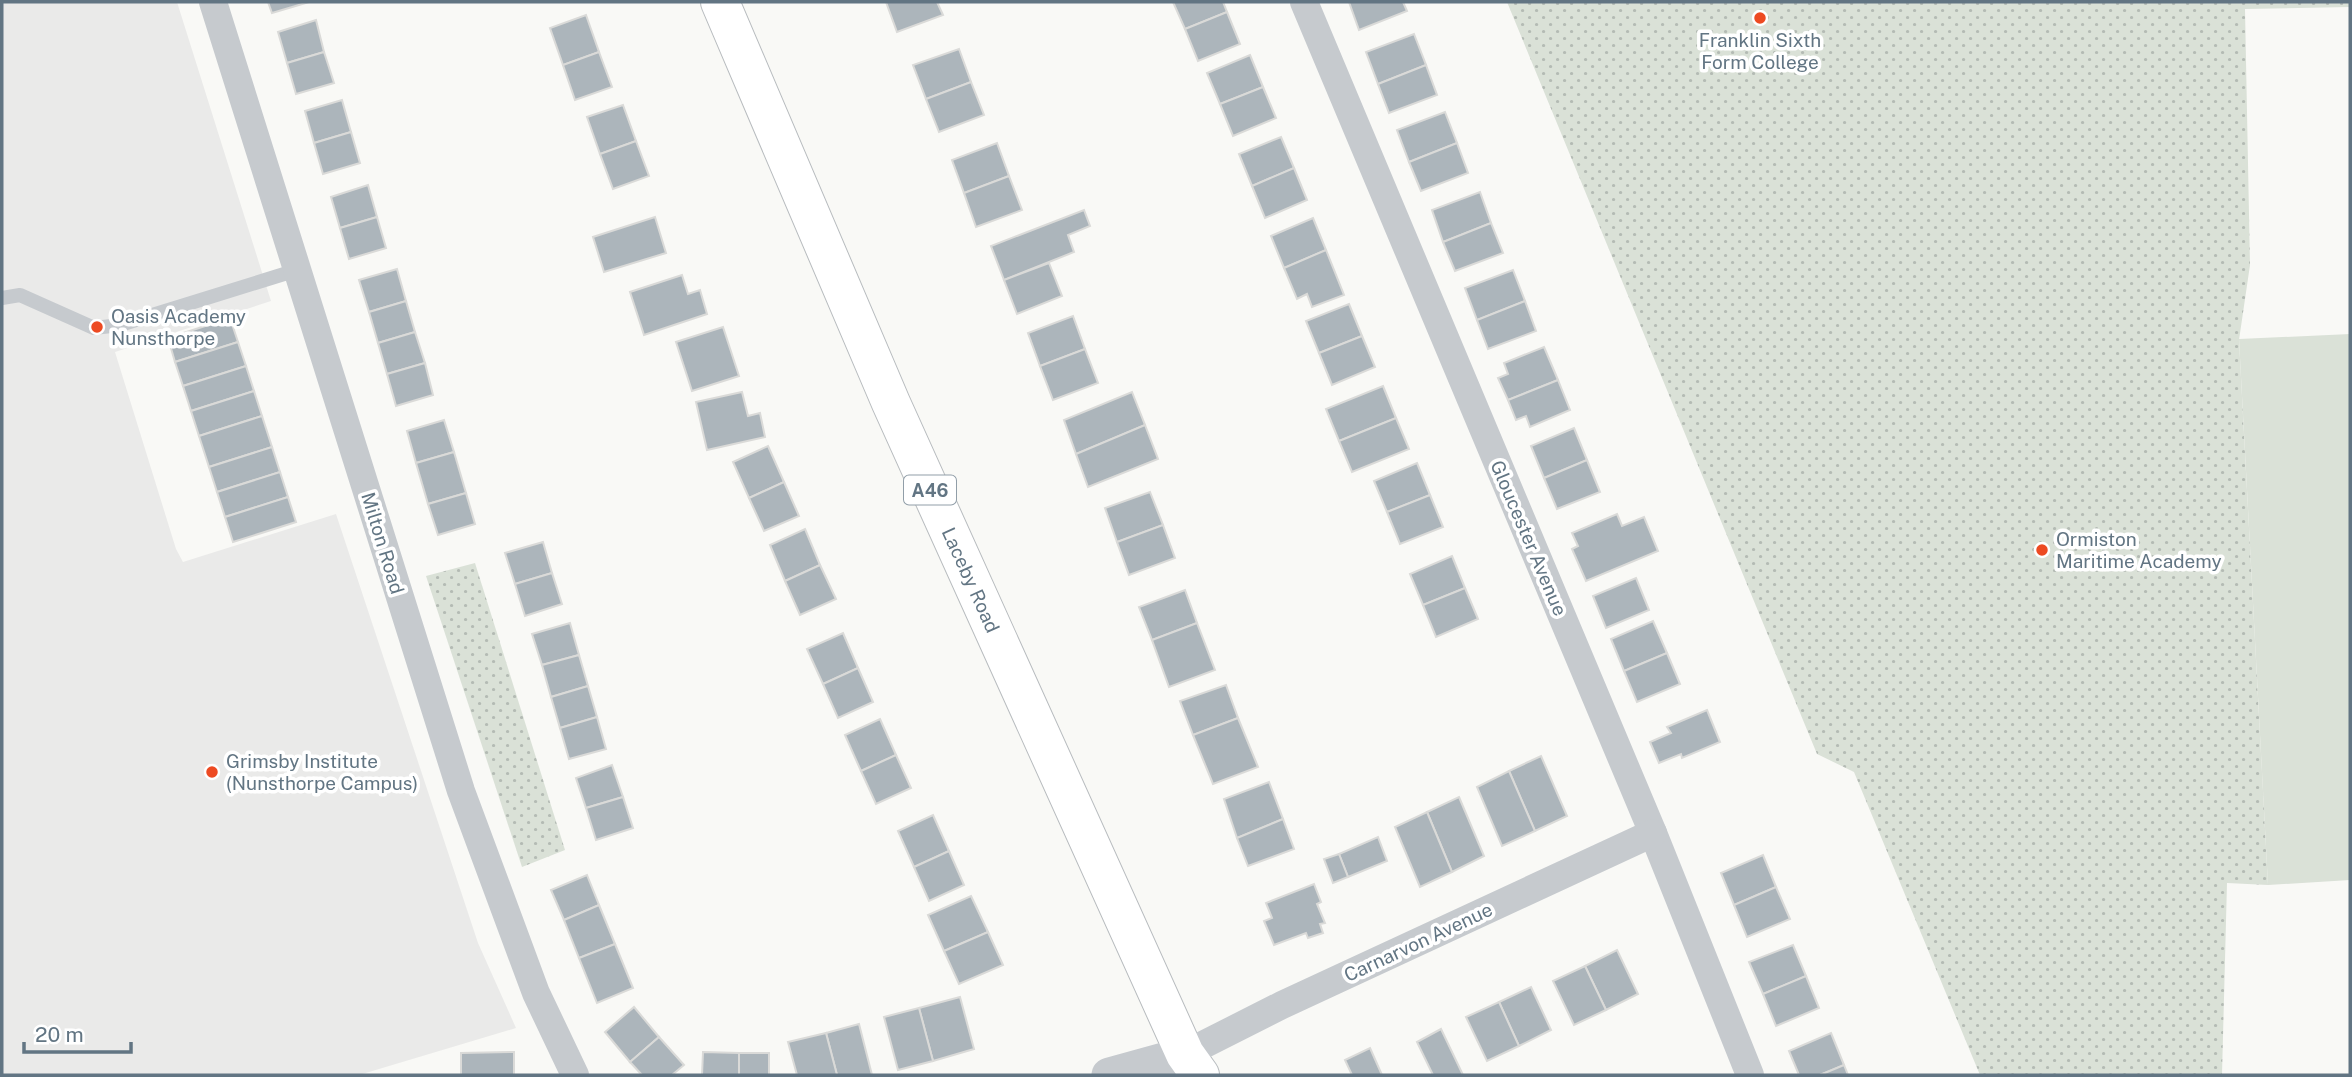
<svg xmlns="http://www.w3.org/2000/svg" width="2352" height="1077" font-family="'Public Sans',sans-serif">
<defs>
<pattern id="green-dots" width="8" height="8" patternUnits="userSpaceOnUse" patternTransform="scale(1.75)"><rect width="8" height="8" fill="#dae1d7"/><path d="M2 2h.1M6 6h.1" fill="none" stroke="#b4bbb4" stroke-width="1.8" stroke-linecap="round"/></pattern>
</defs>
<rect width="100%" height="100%" fill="#f9f9f6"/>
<path fill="#eaeae9" d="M2,2h175l94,299 -156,51 61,197 7,13 153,-48 142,429 38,85 -157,47h-357z"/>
<g fill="url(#green-dots)">
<path d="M1507,2h843v5l-105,2 5,256 -11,75 29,545 -41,-2 -5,192h-242l-126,-303 -37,-18z"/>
<path d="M475,563l90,287 -43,17 -96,-291z"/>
</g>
<path fill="#dae1d7" d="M2350,334v546l-82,5 -29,-546z"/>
<g fill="#acb5bb" stroke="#dadad8" stroke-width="2">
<path d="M268,2h41l-37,11z"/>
<path d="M886,2h51l6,13 -46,17z"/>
<path d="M1173,2h50l4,10 -42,17z"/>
<path d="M1349,2h54l4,9 -48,19z"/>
<path d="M1227,12l13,32 -42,17 -13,-32z"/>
<path d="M586,15l13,37 -36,13 -13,-37z"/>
<path d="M316,20l8,32 -37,11 -9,-31z"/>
<path d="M1414,34l12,31 -48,19 -12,-32z"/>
<path d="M959,49l12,33 -45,17 -13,-34z"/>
<path d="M324,52l10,31 -38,11 -9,-31z"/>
<path d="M599,52l13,35 -37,13 -12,-35z"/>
<path d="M1250,55l13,32 -43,17 -13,-31z"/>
<path d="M1426,65l11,30 -48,18 -11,-29z"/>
<path d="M971,82l13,33 -45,17 -13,-33z"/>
<path d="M1263,87l13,31 -43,18 -13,-32z"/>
<path d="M342,100l9,32 -37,11 -9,-32z"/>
<path d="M623,105l13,36 -36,13 -13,-37z"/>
<path d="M1445,112l12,31 -48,19 -12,-32z"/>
<path d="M351,132l9,31 -37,11 -9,-31z"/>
<path d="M1281,137l13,31 -42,18 -13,-32z"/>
<path d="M636,141l13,35 -36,13 -13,-35z"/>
<path d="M997,143l12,33 -45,17 -12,-33z"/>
<path d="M1457,143l11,30 -47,18 -12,-29z"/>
<path d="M1294,168l13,32 -42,18 -13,-32z"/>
<path d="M1009,176l13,34 -46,17 -12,-34z"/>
<path d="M368,185l9,32 -37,11 -9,-31z"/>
<path d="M1480,192l11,31 -48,19 -11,-32z"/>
<path d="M1084,210l6,16 -22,9 6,17 -70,28 -13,-34z"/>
<path d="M377,217l9,31 -37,11 -9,-31z"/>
<path d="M655,217l11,36 -62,19 -11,-35z"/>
<path d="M1313,218l13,32 -42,18 -13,-32z"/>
<path d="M1491,223l12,30 -48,18 -12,-29z"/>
<path d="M1326,250l18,45 -32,12 -5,-13 -10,5 -13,-31z"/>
<path d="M1049,263l13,33 -45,18 -13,-34z"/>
<path d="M397,269l9,32 -37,11 -10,-32z"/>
<path d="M1513,270l12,31 -48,19 -12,-32z"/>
<path d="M682,275l6,19 12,-4 7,24 -63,21 -14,-43z"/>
<path d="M406,301l9,31 -37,11 -9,-31z"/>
<path d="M1525,301l11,30 -48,18 -11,-29z"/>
<path d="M1349,304l13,32 -43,17 -13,-32z"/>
<path d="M1073,316l12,33 -45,17 -12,-33z"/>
<path d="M230,318l8,24 -63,20 -7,-24z"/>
<path d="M723,327l16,49 -47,15 -16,-49z"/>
<path d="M415,332l10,31 -38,11 -9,-31z"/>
<path d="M1362,336l13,31 -43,18 -13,-32z"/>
<path d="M238,342l8,24 -63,20 -8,-24z"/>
<path d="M1544,347l14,33 -50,20 -10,-22 10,-4 -4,-11z"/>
<path d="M1085,349l13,34 -45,17 -13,-34z"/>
<path d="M425,363l8,32 -37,11 -9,-32z"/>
<path d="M246,366l8,25 -63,20 -8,-25z"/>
<path d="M1558,380l12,30 -40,17 -4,-11 -10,4 -8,-20z"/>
<path d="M1383,386l13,32 -57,23 -13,-32z"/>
<path d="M254,391l8,25 -63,20 -8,-25z"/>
<path d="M742,392l6,24 12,-3 5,24 -58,13 -11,-48z"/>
<path d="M1132,392l13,33 -69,29 -12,-34z"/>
<path d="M262,416l10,31 -63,20 -10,-31z"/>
<path d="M1396,418l13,31 -57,23 -13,-31z"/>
<path d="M444,420l10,32 -38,11 -9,-32z"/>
<path d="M1145,425l13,34 -70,28 -12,-33z"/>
<path d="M1574,428l13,32 -43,18 -13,-32z"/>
<path d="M768,446l16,36 -35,16 -16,-36z"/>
<path d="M272,447l8,25 -63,20 -8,-25z"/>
<path d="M454,452l12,41 -38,11 -12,-41z"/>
<path d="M1587,460l13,32 -43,17 -13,-31z"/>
<path d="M1417,463l13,32 -43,17 -13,-31z"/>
<path d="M280,472l8,25 -63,20 -8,-25z"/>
<path d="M784,482l15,34 -35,15 -15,-33z"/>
<path d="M1150,492l13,33 -46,17 -12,-34z"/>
<path d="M466,493l9,31 -37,11 -10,-31z"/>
<path d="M1430,495l13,32 -43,17 -13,-32z"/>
<path d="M288,497l8,25 -63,20 -8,-25z"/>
<path d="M1617,514l5,12 22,-9 14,34 -72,30 -14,-32 6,-3 -6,-13z"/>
<path d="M1163,525l12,33 -46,17 -12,-33z"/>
<path d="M805,529l15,36 -35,16 -15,-36z"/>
<path d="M543,542l9,31 -37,11 -10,-31z"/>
<path d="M1452,556l13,32 -42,17 -13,-31z"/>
<path d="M820,565l16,34 -36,16 -15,-34z"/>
<path d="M552,573l10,31 -37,12 -10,-32z"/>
<path d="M1636,578l13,32 -43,18 -13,-32z"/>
<path d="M1465,588l13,31 -42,18 -13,-32z"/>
<path d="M1185,590l12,33 -45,17 -13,-33z"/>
<path d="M1653,621l14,32 -43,18 -13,-32z"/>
<path d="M570,623l9,32 -37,10 -10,-31z"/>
<path d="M1197,623l18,47 -46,17 -17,-47z"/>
<path d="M843,633l15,35 -35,16 -16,-35z"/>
<path d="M1667,653l13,31 -43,18 -13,-31z"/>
<path d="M579,655l9,31 -37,11 -9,-32z"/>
<path d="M858,668l15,34 -35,16 -15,-34z"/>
<path d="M1226,685l12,33 -45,17 -13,-34z"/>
<path d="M588,686l9,31 -37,11 -9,-31z"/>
<path d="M1707,710l13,32 -38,16 -1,-4 -22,9 -9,-21 21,-9 -4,-6z"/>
<path d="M597,717l9,32 -37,10 -9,-31z"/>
<path d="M1238,718l20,49 -45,17 -20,-49z"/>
<path d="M880,719l16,36 -35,16 -16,-36z"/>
<path d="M896,755l15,33 -35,16 -15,-33z"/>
<path d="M1541,756l26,60 -32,15 -26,-60z"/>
<path d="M612,765l11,32 -37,11 -10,-30z"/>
<path d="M1509,771l26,60 -33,15 -25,-59z"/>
<path d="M1269,782l14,37 -46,19 -13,-39z"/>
<path d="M623,797l10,31 -37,12 -10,-32z"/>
<path d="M1459,797l25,59 -32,16 -25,-60z"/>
<path d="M1427,812l25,60 -32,15 -25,-60z"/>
<path d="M933,815l16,36 -35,16 -16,-36z"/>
<path d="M1283,819l11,30 -46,17 -11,-28z"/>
<path d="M1378,837l9,24 -39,16 -9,-23z"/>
<path d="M949,851l15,34 -35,16 -15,-34z"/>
<path d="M1339,854l9,23 -15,6 -9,-24z"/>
<path d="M1763,855l13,32 -42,18 -13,-32z"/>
<path d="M587,875l12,30 -35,15 -13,-30z"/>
<path d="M1314,884l7,18 -4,2 8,19 -5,1 3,9 -15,5 -2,-5 -32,12 -10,-24 8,-3 -6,-15z"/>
<path d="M1776,887l14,32 -43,18 -13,-32z"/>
<path d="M971,896l17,36 -44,19 -16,-36z"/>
<path d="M599,905l16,39 -36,14 -15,-38z"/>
<path d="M988,932l15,33 -44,19 -15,-33z"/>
<path d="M615,944l18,44 -36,15 -18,-45z"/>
<path d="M1793,945l13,31 -43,18 -14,-32z"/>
<path d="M1617,950l21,44 -32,16 -21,-44z"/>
<path d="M1585,966l21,44 -32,15 -21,-44z"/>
<path d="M1806,976l13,32 -43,18 -13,-32z"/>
<path d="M1531,987l20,43 -32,16 -20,-44z"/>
<path d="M960,997l14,52 -41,12 -14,-53z"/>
<path d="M1499,1002l20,44 -32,15 -21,-44z"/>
<path d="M634,1007l25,30 -29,25 -25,-30z"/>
<path d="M919,1008l14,53 -35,9 -14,-53z"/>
<path d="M859,1024l13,51h-35l-11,-42z"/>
<path d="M1441,1029l22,46h-30l-16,-33z"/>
<path d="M826,1033l11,42h-40l-9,-33z"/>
<path d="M1831,1033l13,32 -24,10h-21l-10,-24z"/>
<path d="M659,1037l25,28 -12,10h-30l-12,-13z"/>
<path d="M1370,1048l12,27h-30l-7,-15z"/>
<path d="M514,1052v23h-53v-22z"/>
<path d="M703,1052l36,1v22h-37z"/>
<rect x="739" y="1053" width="30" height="22"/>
<path d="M1844,1065l4,10h-28z"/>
</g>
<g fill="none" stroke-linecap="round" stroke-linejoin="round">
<g stroke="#b8bcbf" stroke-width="40">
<g id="trunk">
<path id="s1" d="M720,2l171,401 294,651 15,21"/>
</g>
</g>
<path stroke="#c6cace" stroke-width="14" d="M2,298l18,-3 74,33 26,-3 177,-55"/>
<g stroke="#c6cace" stroke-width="28">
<path d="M213,2l248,789 75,202 39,82"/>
<path d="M1304,2l349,831 97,242"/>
<path d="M1185,1054l97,-49 371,-172"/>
</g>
<path stroke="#c6cace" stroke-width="35" d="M1109,1075l76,-21"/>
<use href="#trunk" stroke="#fff" stroke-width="38"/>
</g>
<g fill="#ed4a22" stroke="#fff" stroke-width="2.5">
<circle cx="1760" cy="18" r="7"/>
<circle cx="97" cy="327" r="7"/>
<circle cx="2042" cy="550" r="7"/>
<circle cx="212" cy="772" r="7"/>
</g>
<g text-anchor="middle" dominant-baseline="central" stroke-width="7" stroke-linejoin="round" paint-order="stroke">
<rect fill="#fff" stroke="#919ea8" stroke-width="2" x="904" y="475.5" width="52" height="29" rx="5"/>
<g font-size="18" font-weight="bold" fill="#627583">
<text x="930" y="490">A46</text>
</g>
<g font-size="19" fill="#627583" stroke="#fff" text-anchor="start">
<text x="1760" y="40" text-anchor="middle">Franklin Sixth<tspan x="1760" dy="22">Form College</tspan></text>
<text x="111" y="316">Oasis Academy<tspan x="111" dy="22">Nunsthorpe</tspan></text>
<text x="2056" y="539">Ormiston<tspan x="2056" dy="22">Maritime Academy</tspan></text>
<text x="226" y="761">Grimsby Institute<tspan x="226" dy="22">(Nunsthorpe Campus)</tspan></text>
</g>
<g font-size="19" fill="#627583" stroke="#fff">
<text transform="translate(1529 538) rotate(67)">Gloucester Avenue</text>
<text transform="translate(383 543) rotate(73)">Milton Road</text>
<text stroke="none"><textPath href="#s1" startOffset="630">Laceby Road</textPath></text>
<text transform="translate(1418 942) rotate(-25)">Carnarvon Avenue</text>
</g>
</g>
<rect width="2352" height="1077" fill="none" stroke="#627583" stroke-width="7"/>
<path d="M24 1042v10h107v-10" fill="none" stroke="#627583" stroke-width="3.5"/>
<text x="35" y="1042" font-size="21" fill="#627583" stroke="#ffffff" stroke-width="5" paint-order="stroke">20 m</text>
</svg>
